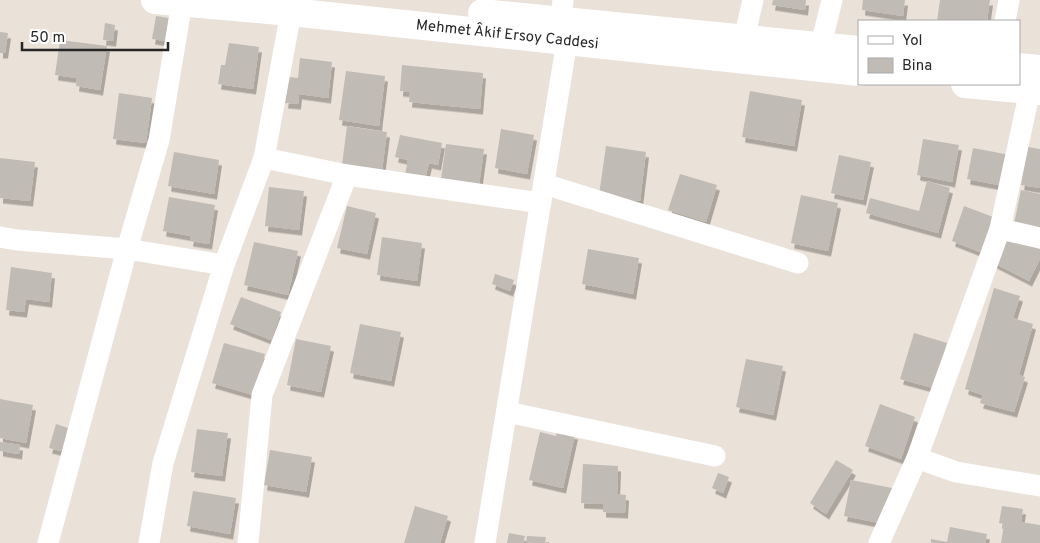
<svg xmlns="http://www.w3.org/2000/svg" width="1040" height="543" font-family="Overpass,sans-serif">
<defs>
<filter id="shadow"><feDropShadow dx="3" dy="5.5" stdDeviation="0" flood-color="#0004"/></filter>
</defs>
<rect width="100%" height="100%" fill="#eae1d8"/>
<g fill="#c1bbb5" filter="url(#shadow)">
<path d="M773,0h33l-1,10 -33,-5z"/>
<path d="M863,0h42l-2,16 -41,-6z"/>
<path d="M940,0h50l-3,21h-50z"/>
<path d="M156,16l13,2 -4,23 -13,-2z"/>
<path d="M105,23l10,2 -2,16 -10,-1z"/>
<path d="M0,32l8,1 -3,20h-5z"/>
<path d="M60,40l47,6 -7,44 -24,-4 1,-8 -22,-3z"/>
<path d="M229,43l30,4 -6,42 -35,-5 3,-19h4z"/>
<path d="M300,58l32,4 -4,36 -29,-4 -1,10 -13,-1 4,-26 9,1z"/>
<path d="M402,65l81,8 -3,36 -71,-7 1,-10 -10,-1z"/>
<path d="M346,71l39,5 -6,50 -40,-6z"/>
<path d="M750,91l52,9 -8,46 -52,-9z"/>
<path d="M119,93l33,5 -6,45 -33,-4z"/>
<path d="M347,126l40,6 -5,38 -40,-5z"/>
<path d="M501,129l33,6 -7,39 -32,-6z"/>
<path d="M400,135l42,8 -4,22 -9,-2 -5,20 -20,-4 4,-19 -13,-3z"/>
<path d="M923,139l36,6 -7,37 -35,-7z"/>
<path d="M446,144l38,5 -5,36 -38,-6z"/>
<path d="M606,146l40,6 -6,49 -41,-6z"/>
<path d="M1028,147l12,2v39l-19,-3z"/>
<path d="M973,148l37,7 -6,31 -37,-7z"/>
<path d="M174,152l45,8 -5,34 -46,-8z"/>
<path d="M839,155l32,7 -8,38 -32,-7z"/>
<path d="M0,158l35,4 -5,39 -30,-3z"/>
<path d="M680,174l37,11 -11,37 -38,-12z"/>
<path d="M927,181l23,7 -12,45 -72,-20 4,-15 49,13z"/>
<path d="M269,187l35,4 -5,39 -34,-4z"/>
<path d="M1021,190l19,4v40l-27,-5z"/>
<path d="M801,195l37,8 -10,48 -37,-8z"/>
<path d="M169,197l46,8 -6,39 -19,-3 1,-5 -28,-5z"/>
<path d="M347,206l29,7 -9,41 -30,-6z"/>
<path d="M964,206l29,11 -13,35 -28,-11z"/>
<path d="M1006,234l34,15v10l-11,22 -37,-19z"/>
<path d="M382,237l40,6 -5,38 -40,-6z"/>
<path d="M254,242l44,9 -10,44 -44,-10z"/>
<path d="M588,249l51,9 -6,36 -51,-10z"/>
<path d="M11,267l41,6 -3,29 -23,-3 -2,13 -18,-2z"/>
<path d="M495,274l19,6 -4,11 -18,-7z"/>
<path d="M994,288l26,8 -7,22 20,6 -14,51 6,2 -11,35 -34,-9 3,-8 -18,-6z"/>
<path d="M241,297l40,15 -10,28 -41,-16z"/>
<path d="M360,324l41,8 -10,49 -41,-8z"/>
<path d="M914,333l33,10 -14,45 -33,-9z"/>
<path d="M296,339l35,7 -10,46 -34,-7z"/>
<path d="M224,343l41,11 -12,41 -41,-12z"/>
<path d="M746,359l37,7 -10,49 -37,-8z"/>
<path d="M0,399l33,6 -7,38 -26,-5z"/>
<path d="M880,404l35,13 -14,42 -36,-13z"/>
<path d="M56,424l12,4 -7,23 -12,-3z"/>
<path d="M197,429l31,4 -6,43 -31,-4z"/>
<path d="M557,430l18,4 -12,54 -34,-8 11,-48 16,4z"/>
<path d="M0,442l20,3 -1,9 -19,-3z"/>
<path d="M270,450l42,7 -6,35 -42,-7z"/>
<path d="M836,460l17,10 -27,44 -16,-11z"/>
<path d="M583,464l35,2 -1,28 9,1 -1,18 -22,-1v-8l-22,-1z"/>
<path d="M718,473l11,4 -6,16 -11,-5z"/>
<path d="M851,480l41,8 -7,36 -41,-8z"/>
<path d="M193,491l43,7 -6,36 -43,-8z"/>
<path d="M415,506l33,10 -8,27h-36z"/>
<path d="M1002,506l21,3 -2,13 19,3v18h-39l3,-19 -5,-1z"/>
<path d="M950,527l37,7 -2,9h-54v-4l16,3z"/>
<path d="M509,533l16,3 -2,7h-16z"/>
<path d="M527,536l19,1 -1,6h-19z"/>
</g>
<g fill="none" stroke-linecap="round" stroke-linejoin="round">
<g stroke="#fff" stroke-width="21">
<path d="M1005,21l4,-21"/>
<path d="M744,39l9,-39"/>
<path d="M821,45l11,-45"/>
<path d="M264,158l83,17 194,28"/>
<path d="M544,184l254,79"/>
<path d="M1000,229l40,9"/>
<path d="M0,237l17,3 110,9 97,16"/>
<path d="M507,412l208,44"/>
<path d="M917,458l39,14 84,14"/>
<path d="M48,543l79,-294 32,-109 23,-138"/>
<path d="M149,543l14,-80 61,-198 40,-107 27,-146"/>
<path d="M248,543l14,-148 85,-220"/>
<path d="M485,543l82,-502 -6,-20 2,-21"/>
<path d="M879,543l38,-85 83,-229 33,-153"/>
</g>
<g stroke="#fff" stroke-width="28">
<path id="s1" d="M155,0l136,12 568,60"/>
<path d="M482,13l377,37"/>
<path d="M1019,67l21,2"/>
<path d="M965,84l75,7"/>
</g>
</g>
<g text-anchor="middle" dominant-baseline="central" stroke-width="4" stroke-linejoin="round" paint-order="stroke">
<g font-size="15" fill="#272727" stroke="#fff">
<text stroke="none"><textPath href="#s1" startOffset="354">Mehmet Âkif Ersoy Caddesi</textPath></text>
</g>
</g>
<rect x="858" y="20" width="162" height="65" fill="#ffffff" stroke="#a9a9a9"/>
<rect x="868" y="36" width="25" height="8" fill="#ffffff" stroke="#a9a9a9"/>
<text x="902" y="45" font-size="15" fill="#272727">Yol</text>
<rect x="868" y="58" width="25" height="15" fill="#c1bbb5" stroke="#a9a9a9"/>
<text x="902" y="70" font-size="15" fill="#272727">Bina</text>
<path d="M22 42v8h146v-8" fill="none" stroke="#272727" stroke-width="2.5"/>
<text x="30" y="42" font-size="15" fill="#272727" stroke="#ffffff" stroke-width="4" paint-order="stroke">50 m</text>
</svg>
